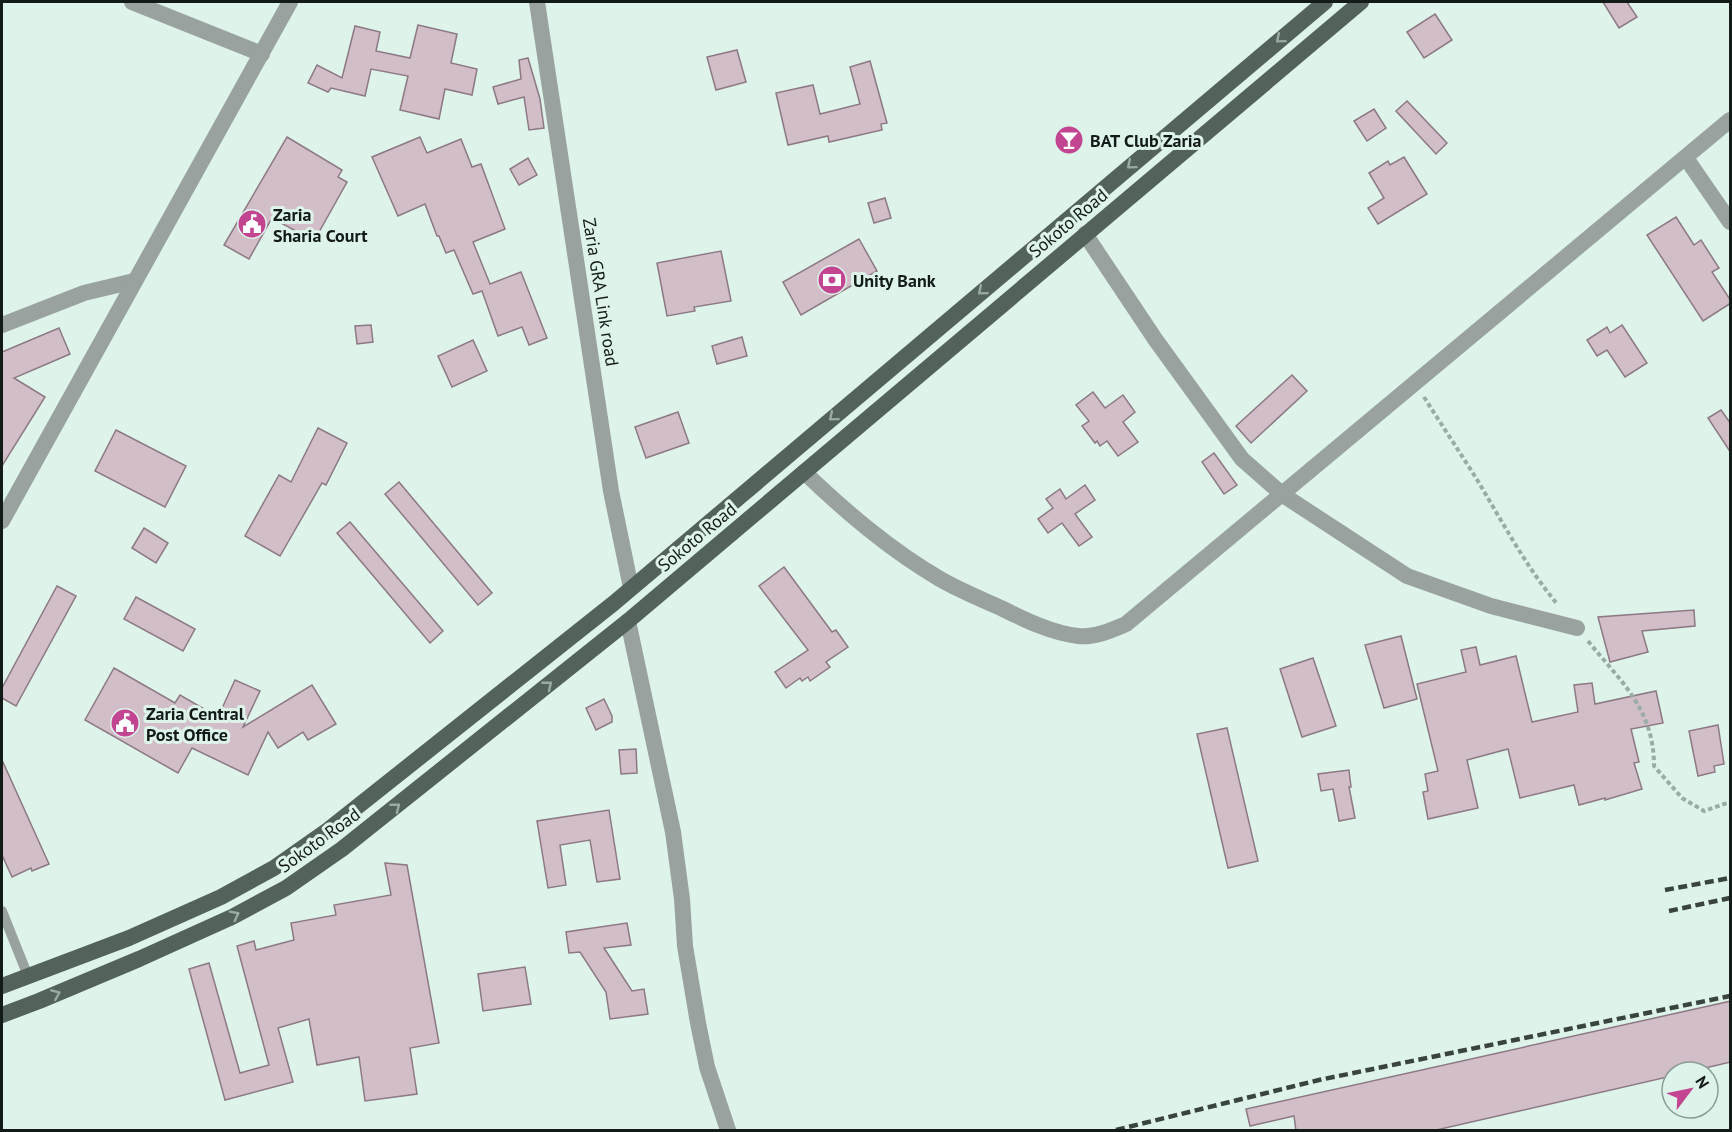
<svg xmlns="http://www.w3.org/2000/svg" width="1732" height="1132" font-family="'PT Sans',sans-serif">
<rect width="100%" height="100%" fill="#def4ea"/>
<g fill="#d2bec8" stroke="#8c7983" stroke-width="1.5">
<path d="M1603,2h24l10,15 -18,11z"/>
<path d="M1435,14l17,26 -28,18 -17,-26z"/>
<path d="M418,25l39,9 -6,29 26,6 -5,26 -27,-6 -6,30 -39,-9 8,-34 -37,-7 -6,27 -34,-8 -3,4 -20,-9 9,-18 25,13 13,-52 25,6 -4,19 34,7z"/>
<path d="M737,50l9,32 -30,8 -9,-33z"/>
<path d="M528,58l12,41 4,29 -15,2 -5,-33 -26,7 -5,-17 28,-8 -2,-19z"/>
<path d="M870,61l17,62 -6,1 1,6 -53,12 -1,-6 -40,9 -12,-52 37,-8 7,29 40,-10 -10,-37z"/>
<path d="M1407,101l40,42 -11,11 -40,-43z"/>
<path d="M1374,109l12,19 -19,13 -13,-20z"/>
<path d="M287,137l55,33 -4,7 9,5 -33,59 -42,-23 -23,41 -25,-14z"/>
<path d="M420,137l7,16 34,-14 11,28 9,-3 24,65 -32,13 17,42 31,-12 26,66 -18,7 -7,-18 -24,9 -16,-45 -9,3 -19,-44 -8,3 -7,-17h-2l-12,-32 -27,12 -26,-59z"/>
<path d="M1404,157l23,37 -49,30 -10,-16 16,-10 -15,-25 19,-12 2,4z"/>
<path d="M528,158l9,17 -18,10 -9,-16z"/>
<path d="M885,198l6,20 -17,5 -6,-20z"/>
<path d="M1676,217l18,28 7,-5 18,28 -7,4 19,29v2l-28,18 -56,-86z"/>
<path d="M859,239l18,32 -76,44 -18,-33z"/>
<path d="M721,251l10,50 -37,6 1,4 -28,5 -10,-53z"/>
<path d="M371,325l2,17 -16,2 -2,-18z"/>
<path d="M1622,325l25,38 -22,14 -18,-27 -10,6 -10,-16 20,-13 3,6z"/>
<path d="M59,328l11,26 -56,24 31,19 -43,69v-114z"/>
<path d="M742,337l5,19 -30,8 -5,-18z"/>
<path d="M473,340l14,31 -35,16 -14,-31z"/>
<path d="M1292,375l15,16 -56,52 -15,-17z"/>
<path d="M1093,392l12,16 18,-13 12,17 -12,10 15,20 -20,14 -11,-15 -7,5 -3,-5 -2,2 -13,-17 7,-5 -13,-16z"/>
<path d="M1721,410l10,14v29l-23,-35z"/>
<path d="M678,412l11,31 -43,15 -11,-31z"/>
<path d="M318,428l29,15 -21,42 -4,-2 -42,73 -35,-20 34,-61 12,7z"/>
<path d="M116,430l70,36 -21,41 -70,-36z"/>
<path d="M1214,453l23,32 -13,9 -22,-32z"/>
<path d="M399,482l93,111 -14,12 -93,-111z"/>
<path d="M1085,485l10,15 -20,14 17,23 -13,9 -17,-23 -14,10 -10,-14 15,-11 -7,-9 14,-10 6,10z"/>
<path d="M350,522l93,109 -13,12 -93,-110z"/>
<path d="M144,528l24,15 -12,20 -24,-15z"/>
<path d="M784,567l48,65 4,-2 12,17 -22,15 4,5 -20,14 -2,-4 -6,4 -2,-3 -14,10 -11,-16 33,-22 -49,-64z"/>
<path d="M57,586l19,10 -60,110 -14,-8v-10z"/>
<path d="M136,597l59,32 -12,22 -59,-32z"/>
<path d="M1694,610l1,16 -53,5 6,21 -38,10 -12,-45z"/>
<path d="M1401,636l16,63 -33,9 -19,-63z"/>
<path d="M1476,647l4,18 36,-9 16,66 46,-10 -4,-27 18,-2 3,21 61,-13 7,32 -32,6 8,33 -5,1 8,26 -37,11v-2l-26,7 -5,-20 -54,13 -12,-49 -41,11 11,48 -50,11 -5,-27 5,-1 -3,-17 13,-3 -21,-87 49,-12 -5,-22z"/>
<path d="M1313,658l23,68 -34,11 -22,-68z"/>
<path d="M114,668l61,35 5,-8 38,22 17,-37 25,11 -17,36 69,-42 24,39 -28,16 -5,-8 -25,16 -10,-16 -20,43 -56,-27 -14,25 -93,-53z"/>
<path d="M604,699l8,17v6l-16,8 -10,-22z"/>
<path d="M1718,725l6,39 -10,2 1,6 -17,4 -9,-45z"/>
<path d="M1227,728l31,133 -30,7 -31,-134z"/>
<path d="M636,749l1,24 -16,1 -2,-24z"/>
<path d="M2,760l47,104 -17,7 -1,-3 -19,9 -10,-22z"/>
<path d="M1349,770l2,17h-2l6,31 -16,3 -6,-32 -12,2 -3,-17z"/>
<path d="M609,810l11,69 -23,3 -7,-42 -30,5 6,40 -18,3 -11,-67z"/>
<path d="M385,863l22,2 32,178 -29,5 7,46 -52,7 -6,-44 -42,8 -8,-46 -31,9 15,54 -68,18 -36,-131 20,-6 31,110 29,-8 -32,-119 17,-5 2,9 38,-10 -3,-17 45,-8 -2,-10 57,-10z"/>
<path d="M627,923l4,22 -27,3 28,43 12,-2 4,25 -38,5 -4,-27 -26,-40 -11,1 -3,-21z"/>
<path d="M525,967l6,37 -48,7 -5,-37z"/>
<path d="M1731,1001v61l-43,10h-16v4l-240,55h-136l-2,-15 -44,10 -4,-17z"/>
</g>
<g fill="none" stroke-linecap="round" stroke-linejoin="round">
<g stroke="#9baca5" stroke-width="4" stroke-dasharray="4.5 3" stroke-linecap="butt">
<path d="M1424,397c17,27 35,54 52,81 26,43 50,89 82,127"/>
<path d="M1588,641c33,41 66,68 66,125l28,32 22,13 26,-9"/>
</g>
<path stroke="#99a29e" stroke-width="10" d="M2,911l26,65"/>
<g stroke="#99a29e" stroke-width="16">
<path d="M132,2l130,52"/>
<path d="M537,2l74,489 20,97"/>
<path d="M1686,158l44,64"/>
<path d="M1085,234l70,105 87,120 41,36 124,81 84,30 86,22"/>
<path d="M2,325l82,-32 50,-12"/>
<path d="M804,472c42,40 85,77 136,107 19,11 41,20 61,29 24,12 51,25 77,28 16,2 34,-6 48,-12l604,-504"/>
<path d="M2,521l288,-519"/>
<path d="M628,621l45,211 9,67 3,47 13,77 9,44 21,63"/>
</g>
<g stroke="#53635c" stroke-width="16">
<path d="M2,986l127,-48 92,-41 53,-29 54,-38 286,-227 711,-601"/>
<path d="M2,1015l37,-14 100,-42 93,-42 54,-29 56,-39 286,-228 733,-619"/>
</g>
<g stroke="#39443f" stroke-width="4.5" stroke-dasharray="9 4.5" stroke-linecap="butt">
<path d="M1665,890l65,-12"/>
<path d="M1669,911l61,-13"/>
<path d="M1116,1130l203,-50 411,-84"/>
</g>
</g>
<defs><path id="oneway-chevron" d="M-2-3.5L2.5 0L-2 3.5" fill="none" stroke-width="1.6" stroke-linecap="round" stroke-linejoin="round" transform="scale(1.5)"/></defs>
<g stroke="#98aca3">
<use href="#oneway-chevron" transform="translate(1280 39) rotate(140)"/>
<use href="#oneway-chevron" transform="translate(1131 165) rotate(140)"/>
<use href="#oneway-chevron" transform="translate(982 291) rotate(140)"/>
<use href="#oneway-chevron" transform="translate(833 417) rotate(140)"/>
<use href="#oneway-chevron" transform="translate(548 685) rotate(-39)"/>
<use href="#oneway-chevron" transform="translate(396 807) rotate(-38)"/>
<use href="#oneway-chevron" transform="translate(235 915) rotate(-27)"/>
<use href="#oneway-chevron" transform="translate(56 994) rotate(-23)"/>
</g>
<defs>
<g id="bar-disc" transform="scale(1.5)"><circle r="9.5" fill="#c34592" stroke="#def4ea"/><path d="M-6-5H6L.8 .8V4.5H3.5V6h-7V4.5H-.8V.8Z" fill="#fff"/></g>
<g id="civic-disc" transform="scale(1.5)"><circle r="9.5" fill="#c34592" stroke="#def4ea"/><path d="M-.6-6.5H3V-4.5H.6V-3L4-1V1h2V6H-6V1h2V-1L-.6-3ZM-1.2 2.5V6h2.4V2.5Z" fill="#fff"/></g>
<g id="bank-disc" transform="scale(1.5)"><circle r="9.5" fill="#c34592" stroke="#def4ea"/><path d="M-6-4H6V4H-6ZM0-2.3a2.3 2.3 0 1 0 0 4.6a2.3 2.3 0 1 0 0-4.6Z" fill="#fff"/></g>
</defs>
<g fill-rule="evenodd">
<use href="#bar-disc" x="1069" y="140"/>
<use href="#civic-disc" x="252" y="224"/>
<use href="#bank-disc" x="832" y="280"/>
<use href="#civic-disc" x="125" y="723"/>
</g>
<g text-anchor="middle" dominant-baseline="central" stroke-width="6" stroke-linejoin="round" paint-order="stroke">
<g font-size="18" font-weight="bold" fill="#131b18" stroke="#def4ea" text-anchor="start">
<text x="1090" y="140">BAT Club Zaria</text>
<text x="273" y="214">Zaria<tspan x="273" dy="21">Sharia Court</tspan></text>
<text x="853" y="280">Unity Bank</text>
<text x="146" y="713">Zaria Central<tspan x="146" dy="21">Post Office</tspan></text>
</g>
<g font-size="18" fill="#131b18" stroke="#def4ea">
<text transform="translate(1068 223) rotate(-40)">Sokoto Road</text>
<text transform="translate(601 292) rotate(81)">Zaria GRA Link road</text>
<text transform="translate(697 537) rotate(-40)">Sokoto Road</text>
<text transform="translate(319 840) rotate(-36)">Sokoto Road</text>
</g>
</g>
<rect width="1732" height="1132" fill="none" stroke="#131b18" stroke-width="6"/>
<g transform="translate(1690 1090) rotate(58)"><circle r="28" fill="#def4ea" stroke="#8d9d96" stroke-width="1.5"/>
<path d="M0-4.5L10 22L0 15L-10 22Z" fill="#c34592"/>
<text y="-9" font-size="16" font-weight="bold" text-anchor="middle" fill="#131b18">N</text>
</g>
</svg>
